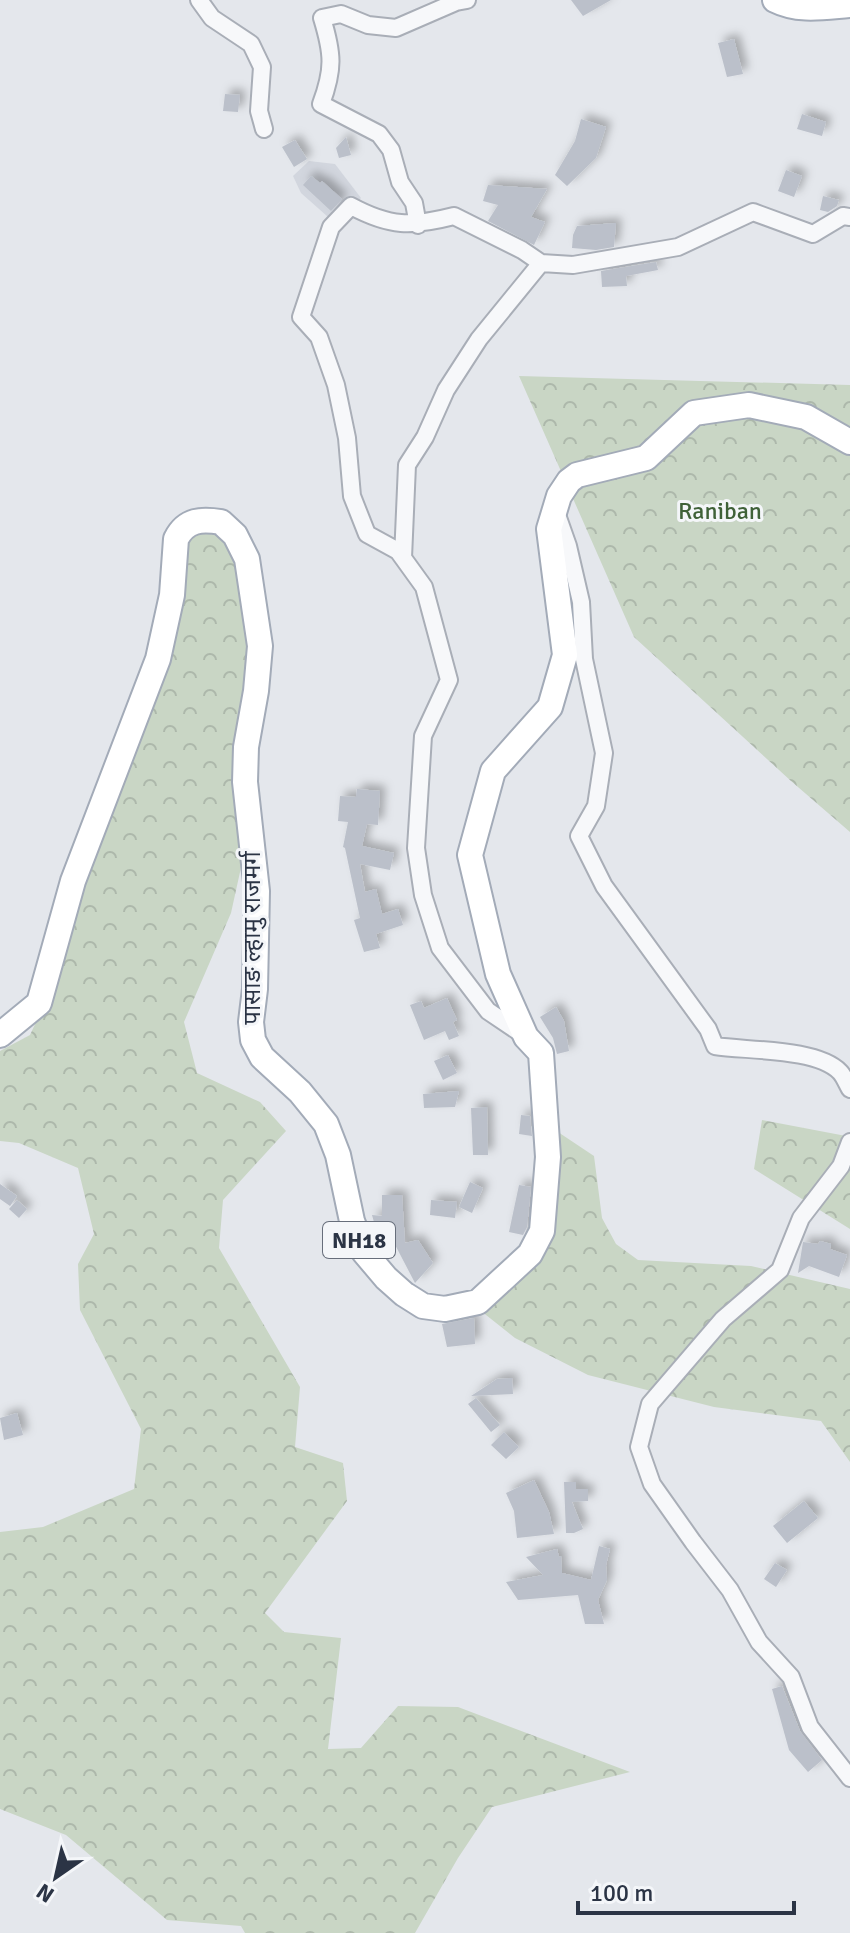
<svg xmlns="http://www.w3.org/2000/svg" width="850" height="1933" font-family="Signika,'Noto Sans Devanagari',sans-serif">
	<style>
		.built { fill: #d2d6de }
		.forest { fill: url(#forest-crowns) }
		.building { fill: #bbc0ca; filter: url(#shadow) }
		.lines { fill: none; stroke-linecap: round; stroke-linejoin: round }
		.street-casing { stroke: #a9aeb7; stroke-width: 20 }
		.primary-casing { stroke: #a3abb8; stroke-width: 28 }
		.street { stroke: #f7f8fa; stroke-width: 16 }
		.primary { stroke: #fff; stroke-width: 24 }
		.labels { text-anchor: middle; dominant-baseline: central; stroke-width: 6; stroke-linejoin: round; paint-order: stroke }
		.shield { fill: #f4f6f9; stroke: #676e7b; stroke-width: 2 }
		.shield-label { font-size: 22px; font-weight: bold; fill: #2b3445 }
		.park-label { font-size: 24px; fill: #3f6138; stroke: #f4f6f9 }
		.street-label { font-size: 24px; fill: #2b3445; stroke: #f4f6f9 }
	</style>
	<defs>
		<pattern id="forest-crowns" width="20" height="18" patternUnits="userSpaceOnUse" patternTransform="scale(2)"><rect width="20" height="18" fill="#c9d6c5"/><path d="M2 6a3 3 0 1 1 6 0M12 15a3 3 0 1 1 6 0" fill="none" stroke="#adb8ab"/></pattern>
		<filter id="shadow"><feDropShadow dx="5.5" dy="-5.5" stdDeviation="4" flood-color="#0004"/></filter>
	</defs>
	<rect width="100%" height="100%" fill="#e4e7ec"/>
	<path class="built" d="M309,161L335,164L361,198L336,224L301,193L293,176Z"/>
	<path class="forest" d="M519,376L850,385V832L791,781L634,637Z
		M211,529L227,542L237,564L252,649L242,863L231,913L184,1022L197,1073L260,1102L286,1131L223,1200L219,1248L300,1387L295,1447L343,1463L347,1501L265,1613L284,1632L341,1638L328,1749L361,1748L398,1706L458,1707L630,1772L492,1807L458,1858L415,1933H245L241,1926L167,1920L66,1835L0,1809V1532L43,1527L134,1489L141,1429L80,1310L78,1264L94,1234L78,1168L19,1143L0,1141V1051L30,1035L65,960L79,877L184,550L195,533Z
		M762,1120L846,1136L850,1133V1229L754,1169Z
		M555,1130L594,1156L602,1218L616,1244L638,1260L751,1266L850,1289V1462L821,1421L714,1407L588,1375L515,1338L481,1311L534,1262Z"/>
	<path class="building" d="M571,0H611L583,16Z
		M734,39L743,74L727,77L718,43Z
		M225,94L240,95L238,112L223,111Z
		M802,114L826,122L822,136L797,129Z
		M581,119L606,127L596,158L567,186L555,175L575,141Z
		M346,137L351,155L339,158L336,148Z
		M295,140L307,159L294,167L282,147Z
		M786,170L802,176L794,197L778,191Z
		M311,176L320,183L322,181L342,199L331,211L303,185Z
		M488,185L547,189L531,217L545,222L534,245L488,221L498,205L483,201Z
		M823,196L839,200L837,206L828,212L820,210Z
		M616,223L614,247L596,250L572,248L573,235L577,226Z
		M656,262L658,270L626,276L627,286L602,287L601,271Z
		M357,789L380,791L378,825L367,824L362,846L394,853L390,870L360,864L365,892L376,889L382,914L398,909L403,925L376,934L380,948L364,952L354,920L360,918L345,848L343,847L348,822L338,821L340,796L356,797Z
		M447,998L457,1020L453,1022L459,1036L449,1040L445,1031L424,1040L410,1005L421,1001L424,1008Z
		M556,1007L564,1021L569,1051L557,1054L553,1038L540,1017Z
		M448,1055L457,1073L443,1080L434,1061Z
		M459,1091L455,1107L424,1108L423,1094Z
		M487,1107L488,1155H473L471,1108Z
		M521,1115L530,1116L532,1136L519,1134Z
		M470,1182L483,1188L472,1213L459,1207Z
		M0,1184L17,1196L10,1206L0,1199Z
		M519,1185L531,1187L527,1227L523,1235L509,1232Z
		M382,1195H402L405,1243L418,1240L433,1263L415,1283L391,1237L379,1240L372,1215L382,1216Z
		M17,1200L27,1209L19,1218L9,1209Z
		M431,1200L457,1202L455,1218L430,1215Z
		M820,1241L831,1244L830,1249L847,1255L839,1277L809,1266L798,1273L803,1242L818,1244Z
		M474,1318L475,1344L447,1347L442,1324Z
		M512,1378L513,1394L471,1396L497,1379Z
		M476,1398L500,1425L491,1432L468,1404Z
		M17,1413L23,1435L4,1440L0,1418Z
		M504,1432L519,1447L506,1459L491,1445Z
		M534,1480L549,1512L554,1534L517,1538L514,1511L506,1493Z
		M564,1482H576V1489H588V1501L572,1502L583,1529L574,1533H566Z
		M804,1501L818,1518L787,1543L773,1526Z
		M599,1546L610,1549L606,1565L607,1580L598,1600L604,1624H585L578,1595L518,1600L506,1582L543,1575L526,1557L557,1549L559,1557L561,1556L562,1573L591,1580Z
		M775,1563L787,1570L776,1587L764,1579Z
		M782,1686L800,1731L822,1760L808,1772L789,1750L772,1689Z"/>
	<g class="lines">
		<defs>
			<path id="street" d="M199,0L212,18L251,44L262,67L259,111L264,129
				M418,225L414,203L400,182L391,150L379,134L321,104C334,69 333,54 322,18L341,14L368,25L396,28L456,2L467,0
				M541,263L573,265L678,247L753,212L813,234L843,216L850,217
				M556,512L568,546L581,602L584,659L604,753L596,806L579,836L604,886L708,1029L715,1046C747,1051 817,1048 840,1072C844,1076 847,1084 850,1089
				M403,558L407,465L425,437L446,390L479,339L541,263L522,250L454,216C411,227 390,227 351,206L331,227L301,317L319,337L336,385L347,438L352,496L367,534L398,551L424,587L449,680L423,736L416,848L423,895L440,948L488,1011L525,1036
				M850,1142L841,1166L801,1218L780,1270L723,1319L650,1404L639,1447L652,1484L693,1542L730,1590L759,1642L791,1677L810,1727L850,1778"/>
			<path id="primary" d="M775,0C799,12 824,7 850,5
				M0,1035L39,1003L73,881L158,659L172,595L176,539C186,519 202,519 221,522L235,535L247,559L260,646L256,691L246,747L245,782L257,891L255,989L251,1022L253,1040L262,1057L300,1092L326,1124L338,1155L352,1221L364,1252L386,1278L404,1294L423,1306L445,1309L478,1302L530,1254L542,1231L548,1157L541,1053L526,1037L498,974L470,855L493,771L550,707L565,655L549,529L559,496L569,481L577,475L646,458L694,413L749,405L806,417L850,442"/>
		</defs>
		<use href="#street" class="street-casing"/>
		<use href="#primary" class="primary-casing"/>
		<use href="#street" class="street"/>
		<use href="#primary" class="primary"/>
	</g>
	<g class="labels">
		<rect class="shield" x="323" y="1222" width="72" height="36" rx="6"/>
		<g class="shield-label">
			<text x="359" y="1240">NH18</text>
		</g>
		<g class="park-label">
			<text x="720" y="511">Raniban</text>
		</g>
		<g class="street-label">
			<text transform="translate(252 938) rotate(-90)">पासाङ ल्हामु राजमर्ग</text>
		</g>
	</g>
	<g transform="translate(56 1877) rotate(214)" stroke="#f4f6f9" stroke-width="6" paint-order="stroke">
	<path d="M0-6L14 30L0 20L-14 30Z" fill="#2b3445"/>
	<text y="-12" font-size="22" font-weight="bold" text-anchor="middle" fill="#2b3445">N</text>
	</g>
	<path d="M578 1901v12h216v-12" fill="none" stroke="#2b3445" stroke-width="4"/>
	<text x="590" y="1901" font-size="24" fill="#2b3445" stroke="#f4f6f9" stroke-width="6" paint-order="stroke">100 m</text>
</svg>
